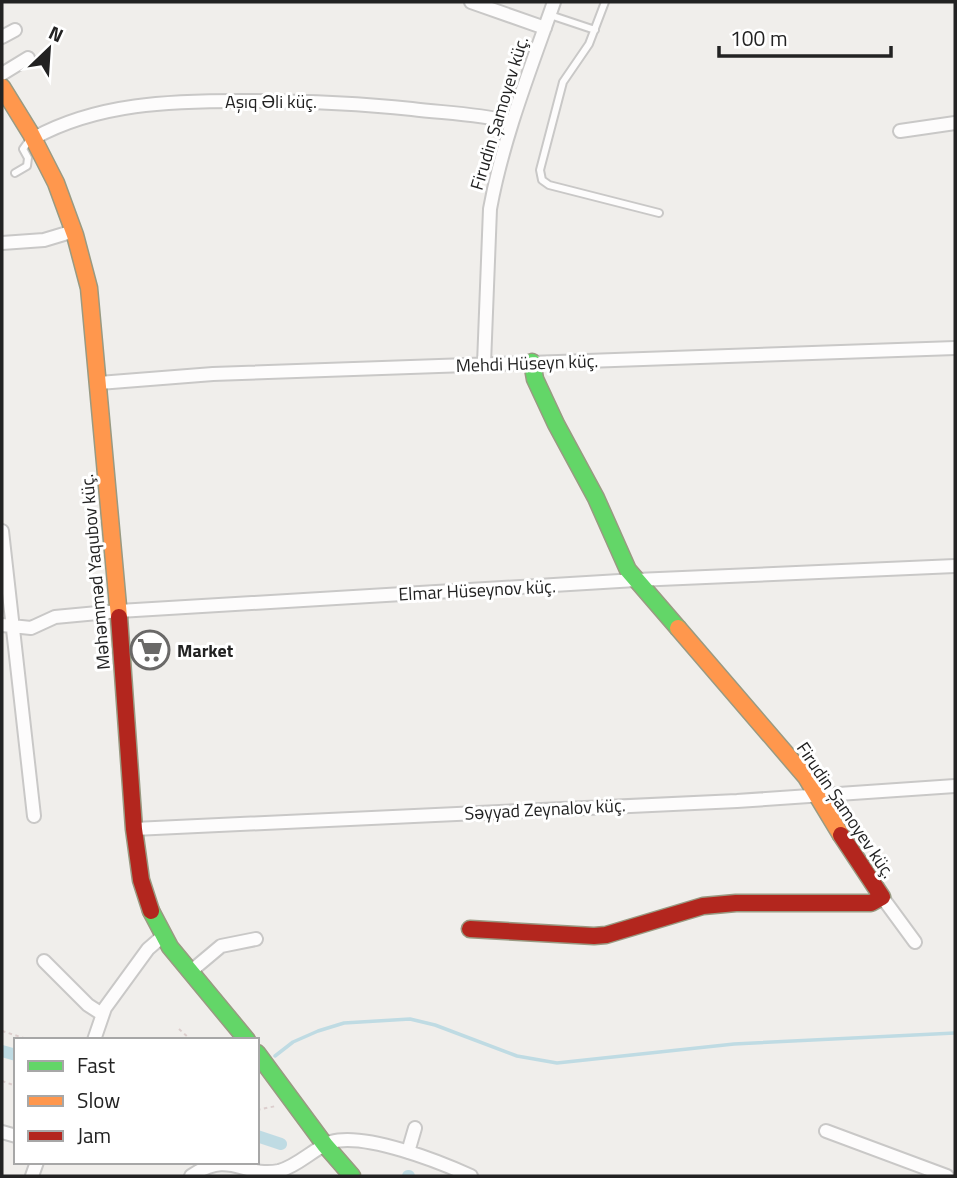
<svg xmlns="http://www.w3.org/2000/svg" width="957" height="1178" font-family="'Titillium Web',sans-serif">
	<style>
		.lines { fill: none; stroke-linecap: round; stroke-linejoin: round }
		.stream { stroke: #bfdbe3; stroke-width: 3.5 }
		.canal { stroke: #bfdbe3; stroke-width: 12 }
		.lane-casing { stroke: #c9c8c7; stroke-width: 10 }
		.street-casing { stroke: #c9c8c7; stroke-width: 16 }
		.fast-casing { stroke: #999a82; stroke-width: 19 }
		.slow-casing { stroke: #999a82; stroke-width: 19 }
		.jam-casing { stroke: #999a82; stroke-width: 19 }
		.path { stroke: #dccecd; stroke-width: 2; stroke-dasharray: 3.5 3.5; stroke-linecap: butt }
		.lane { stroke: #fdfcfc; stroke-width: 6 }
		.street { stroke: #fdfcfc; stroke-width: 12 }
		.fast { stroke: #63d668; stroke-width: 16 }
		.slow { stroke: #ff974d; stroke-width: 16 }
		.jam { stroke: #b3261e; stroke-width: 16 }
		.labels { text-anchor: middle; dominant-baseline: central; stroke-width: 6; stroke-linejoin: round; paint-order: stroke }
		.street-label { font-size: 18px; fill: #222; stroke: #fff }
		.poi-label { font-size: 18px; font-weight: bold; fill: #222; stroke: #fff; text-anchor: start }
	</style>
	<rect width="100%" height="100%" fill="#f0eeeb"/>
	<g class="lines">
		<path class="stream" d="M275,1056L293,1042L318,1031L344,1023L410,1019L435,1025L517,1056L557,1063L734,1044L955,1033"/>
		<path class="canal" d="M2,1051L16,1055
			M257,1136L281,1144
			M408,1176H409"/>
		<defs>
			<path id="lane" d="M605,2L589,44L563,82L540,170L542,180L549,185L659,213
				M550,15L595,30
				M15,173L27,166L28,158L23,149L28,142L32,139"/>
			<path id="street" d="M471,2L545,28
				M2,37L15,30
				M2,74L28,58
				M900,131L955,123
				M34,138C98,103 170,101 242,101C299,101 355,103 412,109C445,113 479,114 512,122
				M2,243L44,240L74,231
				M484,364L490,209C503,138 530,70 554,2
				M99,383L213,374L955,348
				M2,531L34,816
				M2,625L31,628L55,617L119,611L636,580L955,566
				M134,829L737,801L955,786
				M882,897L915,942
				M44,961L88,1005L102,1014
				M190,972L221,946L256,939
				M94,1040L105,1008L148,949L163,936
				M826,1131L947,1176
				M2,1132L16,1136
				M408,1152L415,1128
				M32,1176L37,1162
				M191,1176C231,1149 243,1178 279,1171C298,1166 313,1149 331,1142C365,1132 440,1162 471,1176"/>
			<path id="fast" d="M532,362L535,379L556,424L596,498L628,570L678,628
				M151,911L170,947L247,1040
				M257,1053L325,1145L352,1176"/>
			<path id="slow" d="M2,87L31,134L56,183L75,235L89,288L119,617
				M678,628L806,777L841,835"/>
			<path id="jam" d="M119,617L134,829L141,880L151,911
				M470,929L594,936L606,935L703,906L736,903H871L882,897L841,835"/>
		</defs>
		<use href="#lane" class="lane-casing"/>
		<use href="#street" class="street-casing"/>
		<use href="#fast" class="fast-casing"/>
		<use href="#slow" class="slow-casing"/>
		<use href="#jam" class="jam-casing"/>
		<path class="path" d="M179,1029L191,1040
			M2,1031L30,1040
			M2,1081L16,1086
			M257,1110L276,1106"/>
		<use href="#lane" class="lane"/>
		<use href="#street" class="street"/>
		<use href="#fast" class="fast"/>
		<use href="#slow" class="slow"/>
		<use href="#jam" class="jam"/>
	</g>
	<defs>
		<symbol id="supermarket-ring" viewBox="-11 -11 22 22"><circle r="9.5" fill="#fff" stroke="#6a6968" stroke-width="1.5"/><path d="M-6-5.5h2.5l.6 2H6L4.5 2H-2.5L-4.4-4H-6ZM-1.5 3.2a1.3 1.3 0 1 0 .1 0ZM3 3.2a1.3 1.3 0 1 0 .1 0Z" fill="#6a6968"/></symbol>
	</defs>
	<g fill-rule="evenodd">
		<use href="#supermarket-ring" x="128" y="628" width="44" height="44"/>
	</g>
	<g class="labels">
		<g class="street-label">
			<text x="271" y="101">Aşıq Əli küç.</text>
			<text transform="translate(499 113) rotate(-73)">Firudin Şamoyev küç.</text>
			<text transform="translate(527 363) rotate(-2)">Mehdi Hüseyn küç.</text>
			<text transform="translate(95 572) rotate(-95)">Məhəmməd Yaqubov küç.</text>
			<text transform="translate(477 590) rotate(-3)">Elmar Hüseynov küç.</text>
			<text transform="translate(545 809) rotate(-3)">Səyyad Zeynalov küç.</text>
			<text transform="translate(846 810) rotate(56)">Firudin Şamoyev küç.</text>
		</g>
		<g class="poi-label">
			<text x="177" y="650">Market</text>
		</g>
	</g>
	<rect width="957" height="1178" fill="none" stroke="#222222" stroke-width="7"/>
	<rect x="14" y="1038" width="245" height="126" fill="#ffffff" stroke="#a7a7a7" stroke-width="2"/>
	<rect x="28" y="1061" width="35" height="10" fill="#63d668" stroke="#a7a7a7" stroke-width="2"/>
	<text x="77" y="1073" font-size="21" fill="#222222">Fast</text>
	<rect x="28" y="1096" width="35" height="10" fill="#ff974d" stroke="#a7a7a7" stroke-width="2"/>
	<text x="77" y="1108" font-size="21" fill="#222222">Slow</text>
	<rect x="28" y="1131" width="35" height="10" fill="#b3261e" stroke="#a7a7a7" stroke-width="2"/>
	<text x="77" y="1143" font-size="21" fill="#222222">Jam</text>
	<g transform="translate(49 49) rotate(25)" stroke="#ffffff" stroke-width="5" paint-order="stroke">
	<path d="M0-5L12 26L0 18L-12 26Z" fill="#222222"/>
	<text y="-10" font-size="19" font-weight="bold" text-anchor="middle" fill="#222222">N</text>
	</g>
	<path d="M719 46v10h172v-10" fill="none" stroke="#222222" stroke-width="3.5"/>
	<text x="730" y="46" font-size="21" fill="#222222" stroke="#ffffff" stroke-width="5" paint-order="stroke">100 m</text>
</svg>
